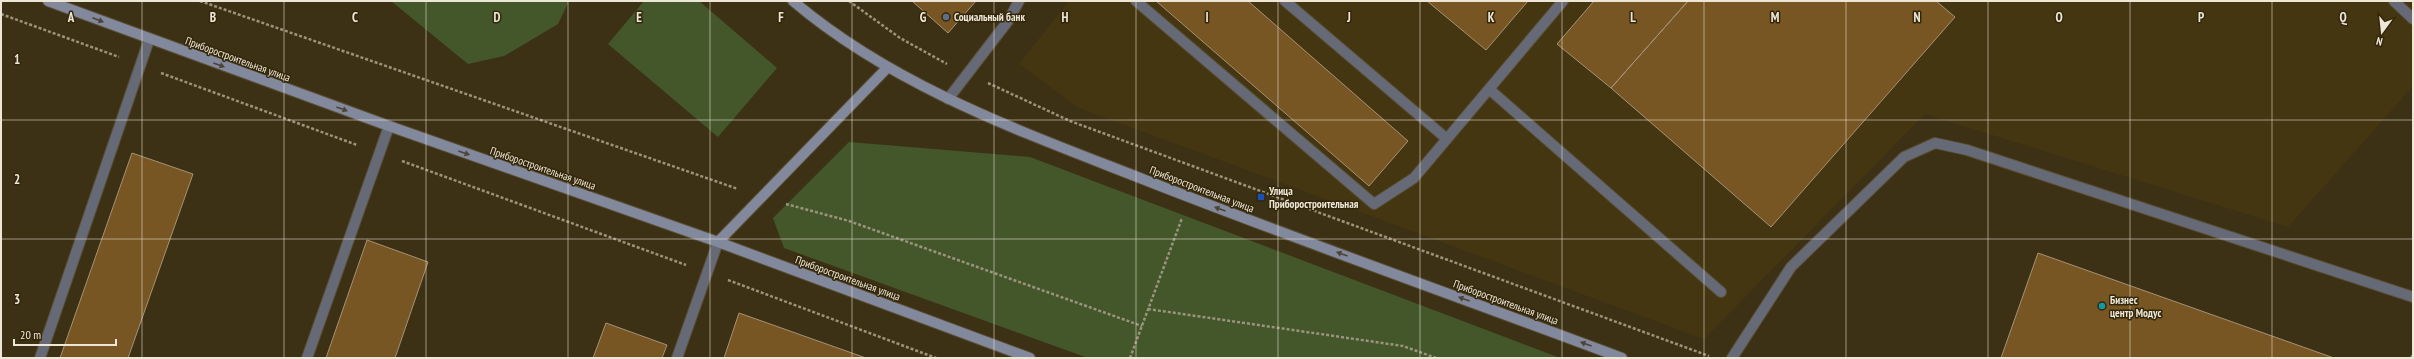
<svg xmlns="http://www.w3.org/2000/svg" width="2414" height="359" font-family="'PT Sans Narrow',sans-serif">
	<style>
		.built { fill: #453612 }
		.green { fill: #43572b }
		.building { fill: #775623; stroke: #a69276 }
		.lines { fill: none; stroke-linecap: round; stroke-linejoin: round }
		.service-casing { stroke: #594e34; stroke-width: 12 }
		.secondary-casing { stroke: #594e34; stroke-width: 12 }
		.path { stroke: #9c937d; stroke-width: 2.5; stroke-dasharray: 3 2; stroke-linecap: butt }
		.service { stroke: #666a77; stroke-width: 10 }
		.secondary { stroke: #83899d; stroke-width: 10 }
		.oneway { fill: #4b4437 }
		.grid { fill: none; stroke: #eee7d7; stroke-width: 1; stroke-opacity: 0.55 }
		.service-dot { fill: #5c6f8a; stroke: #33270b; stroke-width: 1.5 }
		.transit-dot { fill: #1a4fb4; stroke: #33270b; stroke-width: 1.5 }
		.culture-dot { fill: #0f9aa8; stroke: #33270b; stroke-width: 1.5 }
		.labels { text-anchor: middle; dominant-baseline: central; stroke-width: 3; stroke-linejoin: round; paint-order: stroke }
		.poi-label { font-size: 11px; font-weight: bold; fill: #eee7d7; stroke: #33270b; text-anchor: start }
		.street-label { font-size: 11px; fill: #eee7d7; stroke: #33270b }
		.grid-label { font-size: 13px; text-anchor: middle; font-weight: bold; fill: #eee7d7; stroke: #33270b; stroke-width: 3; stroke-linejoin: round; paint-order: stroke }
	</style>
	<rect width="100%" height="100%" fill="#3d3115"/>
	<path class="built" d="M1069,1H2413V86L2288,227L1925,114L1704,339L1079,108L1019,64Z"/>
	<path class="green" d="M391,1H569L558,24L504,56L468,64Z
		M644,1H699L777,68L718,137L608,44Z
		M849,142L1030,157L1560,358H1088L784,248L773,218Z"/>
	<path class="building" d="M912,1H976L948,33Z
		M1156,1H1248L1408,141L1369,186Z
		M1427,1H1528L1486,50Z
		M1594,1H1688L1611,88L1557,44Z
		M1688,1H1936L1955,17L1771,227L1611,88Z
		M132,153L193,174L128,358H60Z
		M367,240L428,262L395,358H326Z
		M2038,253L2334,358H2001Z
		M739,313L866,358H724Z
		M606,323L667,345L662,358H593Z"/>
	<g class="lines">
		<defs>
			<path id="service" d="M1136,1L1374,204L1414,178L1563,1
				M1285,1L1447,139
				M2394,1L2413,19
				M1489,89L1721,292
				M948,99L1008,21L1019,1
				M40,358L149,40
				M307,358L389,126
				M677,358L718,242
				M1732,358L1791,267L1904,157L1935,143L1967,150L2413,297"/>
			<path id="secondary" d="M48,1L389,126L718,242L1030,358
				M793,1C893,86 1020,131 1140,178C1300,241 1462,298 1622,358
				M718,242L888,67"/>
		</defs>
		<use href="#service" class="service-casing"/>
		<use href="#secondary" class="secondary-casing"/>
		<path class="path" d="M200,1L738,189
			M849,1L900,38L947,64
			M1,14L119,57
			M161,73L357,145
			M988,83L1070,121L1709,356
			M402,161L686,265
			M786,204L849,221L1142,326
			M728,280L936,358
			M1148,309L1403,346L1436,358
			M1130,358L1182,218
			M2411,358L2413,355"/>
		<use href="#service" class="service"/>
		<use href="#secondary" class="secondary"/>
	</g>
	<defs><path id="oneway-solid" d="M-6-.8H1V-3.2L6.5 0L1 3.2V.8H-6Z"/></defs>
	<g class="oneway">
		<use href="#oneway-solid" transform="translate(98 20) rotate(21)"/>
		<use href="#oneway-solid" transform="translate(219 65) rotate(20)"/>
		<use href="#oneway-solid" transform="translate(342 109) rotate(20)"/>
		<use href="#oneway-solid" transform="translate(464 153) rotate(19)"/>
		<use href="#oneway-solid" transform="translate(1220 209) rotate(-160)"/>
		<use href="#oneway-solid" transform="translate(1342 254) rotate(-160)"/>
		<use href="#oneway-solid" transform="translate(1464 299) rotate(-160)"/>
		<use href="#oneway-solid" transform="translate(1586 344) rotate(-160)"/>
	</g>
	<path class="grid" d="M142,1V358M284,1V358M426,1V358M568,1V358M710,1V358M852,1V358M994,1V358M1136,1V358M1278,1V358M1420,1V358M1562,1V358M1704,1V358M1846,1V358M1988,1V358M2130,1V358M2272,1V358M1,120H2413M1,239H2413"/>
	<circle class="service-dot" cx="946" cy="17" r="4"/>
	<rect class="transit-dot" x="1257" y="193" width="8" height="8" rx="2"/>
	<circle class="culture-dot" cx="2102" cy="306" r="4"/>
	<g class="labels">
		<g class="poi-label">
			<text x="954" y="17">Социальный банк</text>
			<text x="1269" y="191">Улица<tspan x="1269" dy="13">Приборостроительная</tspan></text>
			<text x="2110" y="300">Бизнес<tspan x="2110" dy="13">центр Модус</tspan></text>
		</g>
		<g class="street-label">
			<text transform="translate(238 59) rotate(20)">Приборостроительная улица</text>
			<text transform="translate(543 168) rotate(19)">Приборостроительная улица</text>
			<text transform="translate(1202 189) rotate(21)">Приборостроительная улица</text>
			<text transform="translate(848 278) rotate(20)">Приборостроительная улица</text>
			<text transform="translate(1506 302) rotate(20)">Приборостроительная улица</text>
		</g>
	</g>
	<g class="grid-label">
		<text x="71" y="22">A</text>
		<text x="213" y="22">B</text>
		<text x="355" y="22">C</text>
		<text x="497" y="22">D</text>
		<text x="639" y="22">E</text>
		<text x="781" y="22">F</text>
		<text x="923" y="22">G</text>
		<text x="1065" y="22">H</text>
		<text x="1207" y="22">I</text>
		<text x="1349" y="22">J</text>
		<text x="1491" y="22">K</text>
		<text x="1633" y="22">L</text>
		<text x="1775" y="22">M</text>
		<text x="1917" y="22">N</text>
		<text x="2059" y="22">O</text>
		<text x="2201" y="22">P</text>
		<text x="2343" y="22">Q</text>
		<text x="17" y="64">1</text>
		<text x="17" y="184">2</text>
		<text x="17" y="304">3</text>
	</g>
	<rect width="2414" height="359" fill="none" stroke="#eee7d7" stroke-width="4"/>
	<g transform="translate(2382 32) rotate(195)" stroke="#33270b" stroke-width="3" paint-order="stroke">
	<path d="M0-3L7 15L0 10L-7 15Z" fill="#eee7d7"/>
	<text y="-6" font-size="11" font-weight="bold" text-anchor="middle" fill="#eee7d7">N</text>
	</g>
	<path d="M14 339v6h102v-6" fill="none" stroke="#eee7d7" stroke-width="2"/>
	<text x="20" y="339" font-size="12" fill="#eee7d7" stroke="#33270b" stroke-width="3" paint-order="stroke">20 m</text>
</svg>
